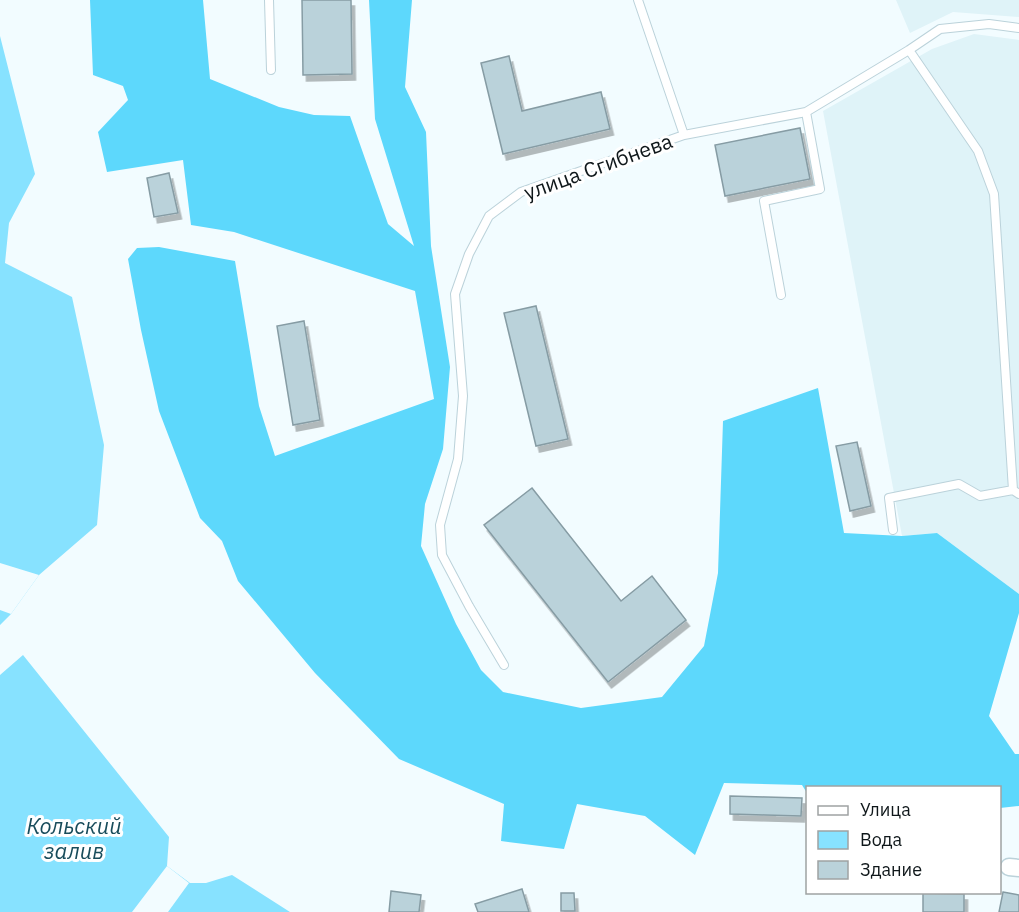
<svg xmlns="http://www.w3.org/2000/svg" width="1019" height="912" font-family="'IBM Plex Sans',sans-serif">
	<style>
		.built { fill: #dff3f8 }
		.forest { fill: #5dd8fc }
		.water { fill: #87e2ff }
		.pier { fill: #f2fcff }
		.building { fill: #bad2da; stroke: #869ca4; stroke-width: 1.5; filter: url(#shadow) }
		.lines { fill: none; stroke-linecap: round; stroke-linejoin: round }
		.service-casing { stroke: #bbd2da; stroke-width: 10 }
		.minor-casing { stroke: #bbd2da; stroke-width: 19 }
		.service { stroke: #fff; stroke-width: 8 }
		.minor { stroke: #fff; stroke-width: 16 }
		.labels { text-anchor: middle; dominant-baseline: central; stroke-width: 6; stroke-linejoin: round; paint-order: stroke }
		.street-label { font-size: 21px; fill: #0f171a; stroke: #fff }
		.water-label { font-size: 22px; font-style: italic; fill: #184c5b; stroke: #fff }
	</style>
	<defs>
		<filter id="shadow"><feDropShadow dx="3.5" dy="6" stdDeviation="0" flood-color="#0004"/></filter>
	</defs>
	<rect width="100%" height="100%" fill="#f2fcff"/>
	<path class="built" d="M896,0H1019V17L953,12L910,33Z
		M974,34L1019,40V594L937,533L902,536L823,111L932,49Z"/>
	<path class="forest" d="M90,0H203L210,79L279,107L314,115L350,116L388,224L414,246L375,119L369,0H412L405,87L426,132L431,246L450,367L443,449L425,504L421,546L456,624L481,670L503,692L581,708L662,697L704,646L718,573L723,421L818,388L844,533L902,536L937,533L1019,594V613L989,716L1015,754H1019V806L1000,808V788H808L807,793L802,785L724,783L695,855L645,816L577,804L564,849L501,841L504,804L399,759L315,673L238,581L222,541L200,518L159,411L141,330L128,259L137,248L159,247L235,261L259,406L275,456L434,399L415,291L234,232L191,225L183,160L107,172L98,132L128,100L123,86L93,75Z"/>
	<path class="water" d="M0,36L35,174L9,223L5,263L72,297L104,445L97,525L39,575L11,614L0,625Z
		M23,655L169,837L167,866L190,883H206L232,875L290,912H0V675Z"/>
	<path class="pier" d="M0,563L39,575L11,614L0,610Z
		M167,866L189,883L168,912H132Z"/>
	<path class="building" d="M302,0H351L352,74L303,75Z
		M509,56L522,111L601,92L610,129L503,154L481,63Z
		M800,128L810,179L725,196L715,145Z
		M169,173L178,213L154,217L147,178Z
		M536,306L568,439L536,446L504,313Z
		M304,321L320,420L293,425L277,326Z
		M857,442L871,506L850,511L836,446Z
		M532,488L621,601L652,576L686,620L608,682L484,525Z
		M730,796L802,798L801,816L730,814Z
		M522,889L529,912H478L475,904Z
		M391,891L421,895L419,912H389Z
		M1003,892L1019,895V912H999Z
		M561,893H574L575,911H561Z
		M923,893L964,894V912H923Z"/>
	<g class="lines">
		<defs>
			<path id="service" d="M269,0L271,70
				M638,0L684,135
				M909,50L978,151L994,194L1013,490L1019,494
				M781,295L764,201L820,189L806,112
				M893,530L889,498L959,484L980,496L1013,490
				M504,665L469,606L442,555L440,525L458,459L463,396L455,294L469,254L489,216L521,192L684,135L806,112L909,50L940,29L989,24L1019,28"/>
			<path id="minor" d="M1009,867L1019,868"/>
		</defs>
		<use href="#service" class="service-casing"/>
		<use href="#minor" class="minor-casing"/>
		<use href="#service" class="service"/>
		<use href="#minor" class="minor"/>
	</g>
	<g class="labels">
		<g class="street-label">
			<text transform="translate(598 166) rotate(-20)">улица Сгибнева</text>
		</g>
		<g class="water-label">
			<text x="74" y="825">Кольский<tspan x="74" dy="25">залив</tspan></text>
		</g>
	</g>
	<rect x="806" y="786" width="195" height="108" fill="#ffffff" stroke="#9fa2a3" stroke-width="1.5"/>
	<rect x="818" y="806" width="30" height="9" fill="#ffffff" stroke="#9fa2a3" stroke-width="1.5"/>
	<text x="860" y="816" font-size="18" fill="#0f171a">Улица</text>
	<rect x="818" y="831" width="30" height="18" fill="#87e2ff" stroke="#9fa2a3" stroke-width="1.5"/>
	<text x="860" y="846" font-size="18" fill="#0f171a">Вода</text>
	<rect x="818" y="861" width="30" height="18" fill="#bad2da" stroke="#9fa2a3" stroke-width="1.5"/>
	<text x="860" y="876" font-size="18" fill="#0f171a">Здание</text>
</svg>
